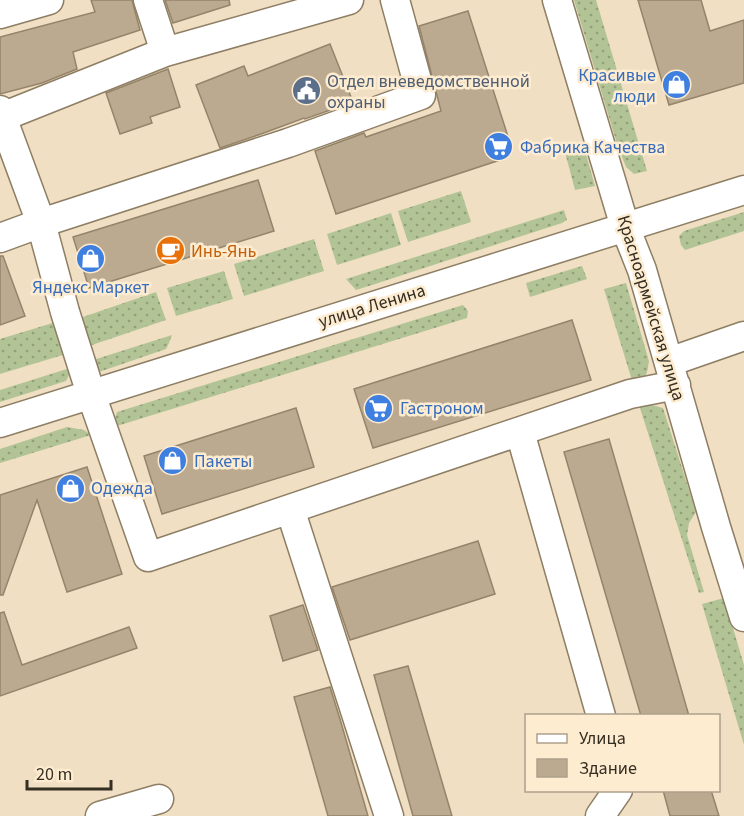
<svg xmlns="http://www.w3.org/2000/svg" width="744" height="816" font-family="'Source Sans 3',sans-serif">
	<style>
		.grass { fill: url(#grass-dots) }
		.building { fill: #bbaa90; stroke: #94846a; stroke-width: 1.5 }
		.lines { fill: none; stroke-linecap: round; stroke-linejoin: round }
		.minor-casing { stroke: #8d7e64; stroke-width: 31 }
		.minor { stroke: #fff; stroke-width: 28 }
		.labels { text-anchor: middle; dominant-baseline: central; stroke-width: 5; stroke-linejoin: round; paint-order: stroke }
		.shop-label { font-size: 18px; fill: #366cbe; stroke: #feecd0; text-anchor: start }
		.service-label { font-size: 18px; fill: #4e5e75; stroke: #feecd0; text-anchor: start }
		.food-label { font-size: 18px; fill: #c56008; stroke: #feecd0; text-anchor: start }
		.street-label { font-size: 18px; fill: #342e23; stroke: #feecd0 }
	</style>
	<defs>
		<pattern id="grass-dots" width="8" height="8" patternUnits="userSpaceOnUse" patternTransform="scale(1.5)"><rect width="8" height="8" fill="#b2c495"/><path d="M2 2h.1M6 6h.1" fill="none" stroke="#92a079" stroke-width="1.8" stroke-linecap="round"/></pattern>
	</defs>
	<rect width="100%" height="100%" fill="#f0dfc3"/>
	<path class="grass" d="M574,0H596L647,171L634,174L626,167L617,144Z
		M584,147L595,186L575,190L565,152Z
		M461,191L471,222L408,242L398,211Z
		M564,210L567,220L562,223L372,285L356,290L346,279Z
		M744,212V231L685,250L681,245L679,236L684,231Z
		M391,213L401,245L337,265L327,234Z
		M314,239L324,271L244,296L234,264Z
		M582,266L587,279L530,297L526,283Z
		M224,271L233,299L176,316L167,288Z
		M626,283L649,361C647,375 646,379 634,387L604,289Z
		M156,292L166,320L86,347L77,319Z
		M463,305L468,311L467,318L117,426L114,422L117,412Z
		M56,322L66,354L0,374V339Z
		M172,335L169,343L166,349L99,372L94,368L90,361Z
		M70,368L69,375L66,381L0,402V390Z
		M648,404L663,408L696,512L689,523L687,535L704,592L699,593L639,405Z
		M67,427L84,430L91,435L0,463V449Z
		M724,598L744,665V745L702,604Z"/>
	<path class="building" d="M91,0H132L140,30L73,52L77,69L42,83L0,94V37L95,12Z
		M165,0H229L230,5L173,23Z
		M638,0H701L710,31L744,20V83L669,105Z
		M468,11L510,143V150L503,159L336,214L315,151L364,133L366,137L441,111L419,26Z
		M330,44L353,102L305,119L304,118L261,134L220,148L196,85L244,66L248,76Z
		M168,69L180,107L150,117L152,123L120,134L106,93Z
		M258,180L274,231L89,288L73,237Z
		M0,256H3L25,316L0,325Z
		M572,320L591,380L373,448L354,389Z
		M296,408L314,467L162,514L144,456Z
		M609,439L664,629L689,716H641L581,510L564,452Z
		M87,467L122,574L67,592L37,500L3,595H0V495Z
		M478,541L495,594L350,640L332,587Z
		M303,605L318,650L283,661L270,616Z
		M4,612L22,665L129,627L137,648L0,696V613Z
		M408,666L452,816H413L374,675Z
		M330,687L340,719L368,816H328L294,697Z
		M663,790H711L719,816H670Z"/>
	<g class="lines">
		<defs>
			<path id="minor" d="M557,0L625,227L642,270L716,527L744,617
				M0,14L49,0
				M165,52L349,0
				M0,110L2,117L165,52L148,0
				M2,117L41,223L65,312L91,394L148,557L630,394L676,385
				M0,238L41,223L288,143L421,95L395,0
				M669,362L744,336
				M0,423L744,190
				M520,432L601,716
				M290,509L389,816
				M100,816L159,799
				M600,816L618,790"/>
		</defs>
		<use href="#minor" class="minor-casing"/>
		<use href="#minor" class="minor"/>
	</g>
	<defs>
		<symbol id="shop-disc" viewBox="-11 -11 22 22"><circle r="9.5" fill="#3f7fe0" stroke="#feecd0"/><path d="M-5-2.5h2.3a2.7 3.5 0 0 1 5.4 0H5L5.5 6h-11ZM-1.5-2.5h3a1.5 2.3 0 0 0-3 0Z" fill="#fff"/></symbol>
		<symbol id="civic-disc" viewBox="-11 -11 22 22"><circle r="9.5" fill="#5c6f8a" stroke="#feecd0"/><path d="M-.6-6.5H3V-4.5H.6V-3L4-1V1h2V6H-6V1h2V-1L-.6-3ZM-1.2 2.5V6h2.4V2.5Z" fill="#fff"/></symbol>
		<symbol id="supermarket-disc" viewBox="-11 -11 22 22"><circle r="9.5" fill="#3f7fe0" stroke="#feecd0"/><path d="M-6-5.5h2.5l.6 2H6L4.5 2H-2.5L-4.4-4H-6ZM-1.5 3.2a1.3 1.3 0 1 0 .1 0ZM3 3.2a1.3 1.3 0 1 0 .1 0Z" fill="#fff"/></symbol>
		<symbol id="cafe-disc" viewBox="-11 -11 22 22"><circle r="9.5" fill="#e8710a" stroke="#feecd0"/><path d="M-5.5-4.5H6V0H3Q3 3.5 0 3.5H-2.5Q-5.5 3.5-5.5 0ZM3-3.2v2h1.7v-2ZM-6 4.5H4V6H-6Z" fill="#fff"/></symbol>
	</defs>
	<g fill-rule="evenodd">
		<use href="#shop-disc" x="660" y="68" width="33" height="33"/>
		<use href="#civic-disc" x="290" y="74" width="33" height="33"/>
		<use href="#supermarket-disc" x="482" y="130" width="33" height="33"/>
		<use href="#cafe-disc" x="154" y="234" width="33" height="33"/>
		<use href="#shop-disc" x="74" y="242" width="33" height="33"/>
		<use href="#supermarket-disc" x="362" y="392" width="33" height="33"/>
		<use href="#shop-disc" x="156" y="444" width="33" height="33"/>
		<use href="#shop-disc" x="54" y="472" width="33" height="33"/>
	</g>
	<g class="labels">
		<g class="shop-label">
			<text x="656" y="75" text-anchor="end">Красивые<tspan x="656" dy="21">люди</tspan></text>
			<text x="520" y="147">Фабрика Качества</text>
			<text x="91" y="287" text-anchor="middle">Яндекс Маркет</text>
			<text x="400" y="408">Гастроном</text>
			<text x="194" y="461">Пакеты</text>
			<text x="91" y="488">Одежда</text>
		</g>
		<g class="service-label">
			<text x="327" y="81">Отдел вневедомственной<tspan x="327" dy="21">охраны</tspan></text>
		</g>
		<g class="food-label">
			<text x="191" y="251">Инь-Янь</text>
		</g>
		<g class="street-label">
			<text transform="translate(372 306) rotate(-17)">улица Ленина</text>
			<text transform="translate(651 308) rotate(73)">Красноармейская улица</text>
		</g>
	</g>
	<rect x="525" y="714" width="195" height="78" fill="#feecd0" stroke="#ada08b" stroke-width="1.5"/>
	<rect x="537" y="734" width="30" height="9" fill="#ffffff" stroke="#ada08b" stroke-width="1.5"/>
	<text x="579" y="744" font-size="18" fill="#342e23">Улица</text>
	<rect x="537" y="759" width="30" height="18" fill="#bbaa90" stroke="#ada08b" stroke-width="1.5"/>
	<text x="579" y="774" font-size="18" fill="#342e23">Здание</text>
	<path d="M27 780v9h84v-9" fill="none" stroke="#342e23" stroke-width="3"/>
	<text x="36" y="780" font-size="18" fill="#342e23" stroke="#feecd0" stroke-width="4.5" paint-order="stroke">20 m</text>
</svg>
